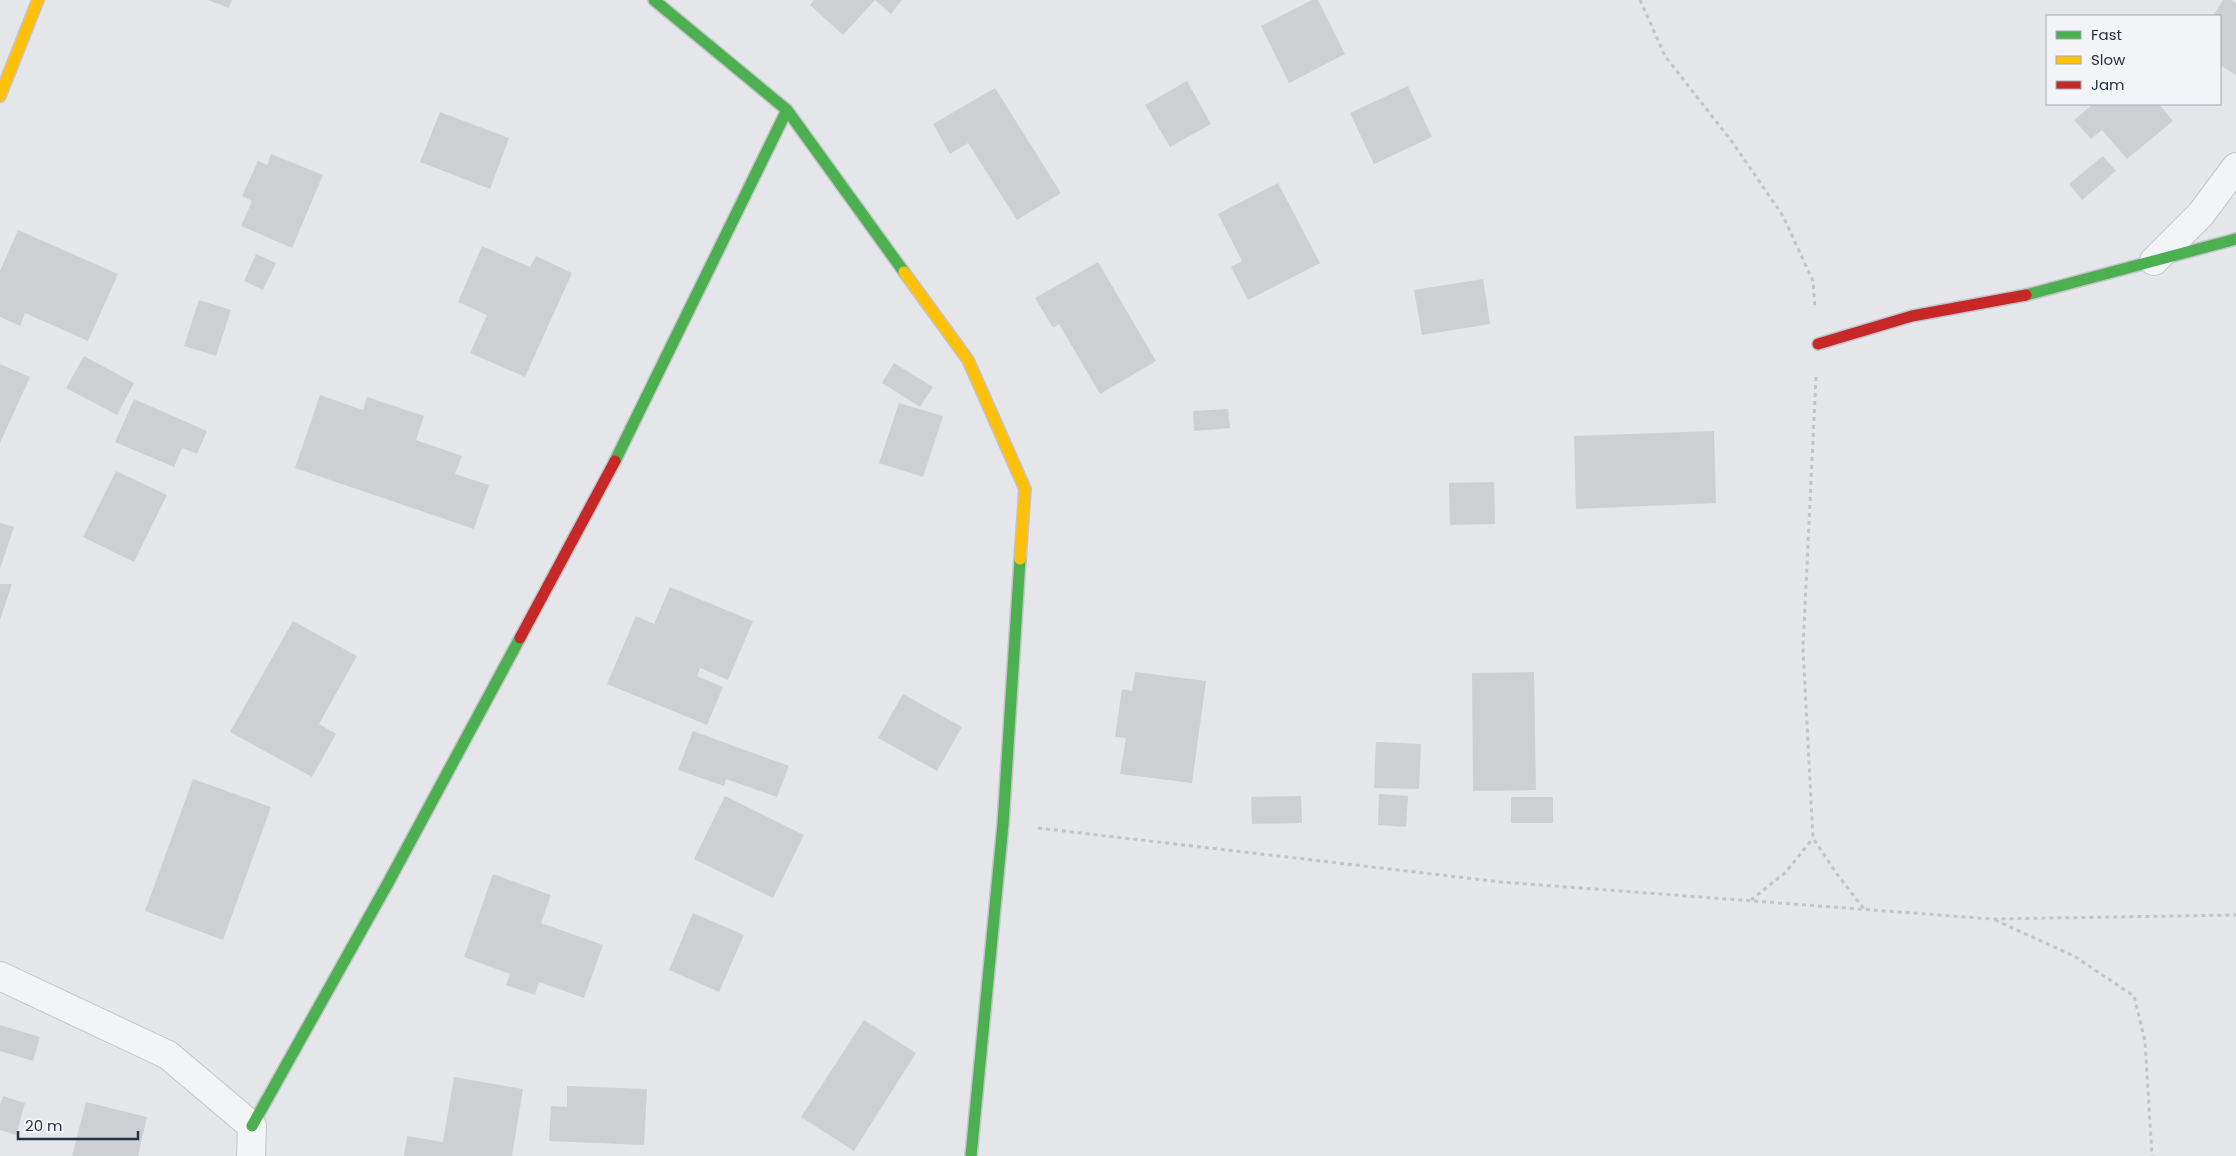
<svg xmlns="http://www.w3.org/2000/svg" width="2236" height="1156" font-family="Poppins,sans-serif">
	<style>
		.building { fill: #cecfd3 }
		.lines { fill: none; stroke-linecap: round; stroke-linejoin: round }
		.street-casing { stroke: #c2c4c7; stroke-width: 30 }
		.fast-casing { stroke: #c2c4c7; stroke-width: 14 }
		.slow-casing { stroke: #c2c4c7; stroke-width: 14 }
		.jam-casing { stroke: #c2c4c7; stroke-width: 14 }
		.path { stroke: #c3c4c9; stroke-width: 3; stroke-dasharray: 4 4; stroke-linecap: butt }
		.street { stroke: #f3f4f6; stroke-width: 28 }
		.fast { stroke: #4caf50; stroke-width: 11 }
		.slow { stroke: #ffc107; stroke-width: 11 }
		.jam { stroke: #c62828; stroke-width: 11 }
	</style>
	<rect width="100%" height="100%" fill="#e4e6e9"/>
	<path class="building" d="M208,0H232L229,8Z
		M814,0H902L891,14L875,0L843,35L810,5Z
		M1312,0H1318L1345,54L1289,83L1261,26Z
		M2223,0H2231L2236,3V75L2220,65V16H2213Z
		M1187,81L1211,124L1170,147L1145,105Z
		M1408,86L1432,137L1374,164L1350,113Z
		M995,88L1061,193L1017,220L968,143L950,154L933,124Z
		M2093,104H2159L2173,121L2127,159L2102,130L2091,139L2074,120Z
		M440,112L509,138L490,189L420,162Z
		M271,154L323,175L292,248L241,226L252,201L242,196L258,161L267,165Z
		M2103,156L2116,171L2082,200L2069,184Z
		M1278,183L1320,263L1248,300L1231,267L1242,261L1218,214Z
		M18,230L118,274L88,341L25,313L20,326L0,317V271Z
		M482,246L530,267L536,256L572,273L525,377L470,353L487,315L458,302Z
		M256,254L276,263L263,290L244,281Z
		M1098,262L1156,361L1100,394L1059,324L1053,328L1035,298Z
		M1483,279L1490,324L1422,335L1414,290Z
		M199,300L231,310L216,356L184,346Z
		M84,356L134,383L117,415L66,388Z
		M894,363L933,387L920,407L882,383Z
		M0,364L30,377L0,443Z
		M320,395L363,410L367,397L424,416L416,440L462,456L455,474L489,485L474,529L295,468Z
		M134,399L207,431L197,454L182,448L174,467L115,442Z
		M899,403L943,416L923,477L879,463Z
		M1228,409L1230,428L1194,431L1193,411Z
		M1714,431L1716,503L1576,509L1574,436Z
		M116,471L167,495L134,562L83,537Z
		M1494,482L1495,524L1450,525L1449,483Z
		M0,523L14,527L0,569Z
		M0,584H12L0,620Z
		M670,587L753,621L728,680L700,668L697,676L723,687L707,725L607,684L636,616L654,624Z
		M293,621L357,656L319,724L336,734L312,777L230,732Z
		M1135,672L1206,681L1192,783L1120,774L1126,738L1115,737L1122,689L1132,691Z
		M1534,672L1536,790L1473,791L1472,673Z
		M903,694L962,727L937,771L878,738Z
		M693,731L789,766L777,797L726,779L724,786L678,770Z
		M1376,742L1421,744L1419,789L1374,788Z
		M193,779L271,807L223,940L145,911Z
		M1379,794L1408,796L1406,827L1378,825Z
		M725,796L804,835L773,898L694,859Z
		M1301,796L1302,823L1252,824L1251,797Z
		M1511,797H1553V823H1511Z
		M493,874L551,895L541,923L603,945L584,998L539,982L535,995L506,985L510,974L464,957Z
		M693,913L744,935L719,992L669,970Z
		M864,1020L916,1053L854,1151L801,1117Z
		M0,1025L40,1037L33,1061L0,1051Z
		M454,1077L523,1089L512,1156H404L407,1136L443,1142Z
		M567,1086L647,1089L644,1145L549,1141L551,1106L567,1107Z
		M3,1096L25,1103L16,1135L0,1130V1105Z
		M86,1102L147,1117L138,1156H72Z"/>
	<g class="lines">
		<defs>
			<path id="street" d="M2154,261L2201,214L2236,167
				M0,976L168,1055L252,1126L251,1156"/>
			<path id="fast" d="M654,0L787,110L904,272
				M2026,295L2236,239
				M615,461L787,110
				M252,1126L388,883L520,638
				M971,1156L1003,824L1020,559"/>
			<path id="slow" d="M0,96L38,0
				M904,272L968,360L1025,489L1020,559"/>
			<path id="jam" d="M1818,344L1912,316L2026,295
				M520,638L615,461"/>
		</defs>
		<use href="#street" class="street-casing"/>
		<use href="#fast" class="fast-casing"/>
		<use href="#slow" class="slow-casing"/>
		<use href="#jam" class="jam-casing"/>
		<path class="path" d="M1640,0L1665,56L1733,143L1783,216L1813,281L1815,308
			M1816,377L1803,648L1813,838L1837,874L1864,909
			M1038,828L1501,882L1992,919L2236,915
			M1751,900L1786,872L1813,838
			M1995,920L2074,956L2134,996L2145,1041L2152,1156"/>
		<use href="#street" class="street"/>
		<use href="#fast" class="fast"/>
		<use href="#slow" class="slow"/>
		<use href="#jam" class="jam"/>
	</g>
	<rect x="2046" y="15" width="175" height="90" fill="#f2f4f8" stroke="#a2a6b0"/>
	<rect x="2056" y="31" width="25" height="8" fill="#4caf50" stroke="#a2a6b0"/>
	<text x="2091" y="40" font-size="15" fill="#293144">Fast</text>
	<rect x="2056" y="56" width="25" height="8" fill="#ffc107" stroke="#a2a6b0"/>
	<text x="2091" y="65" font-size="15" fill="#293144">Slow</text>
	<rect x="2056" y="81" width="25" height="8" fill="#c62828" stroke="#a2a6b0"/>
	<text x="2091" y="90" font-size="15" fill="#293144">Jam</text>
	<path d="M18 1131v8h120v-8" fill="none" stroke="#293144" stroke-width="2.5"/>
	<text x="25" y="1131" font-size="15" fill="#293144" stroke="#f2f4f8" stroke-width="4" paint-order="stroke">20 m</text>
</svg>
